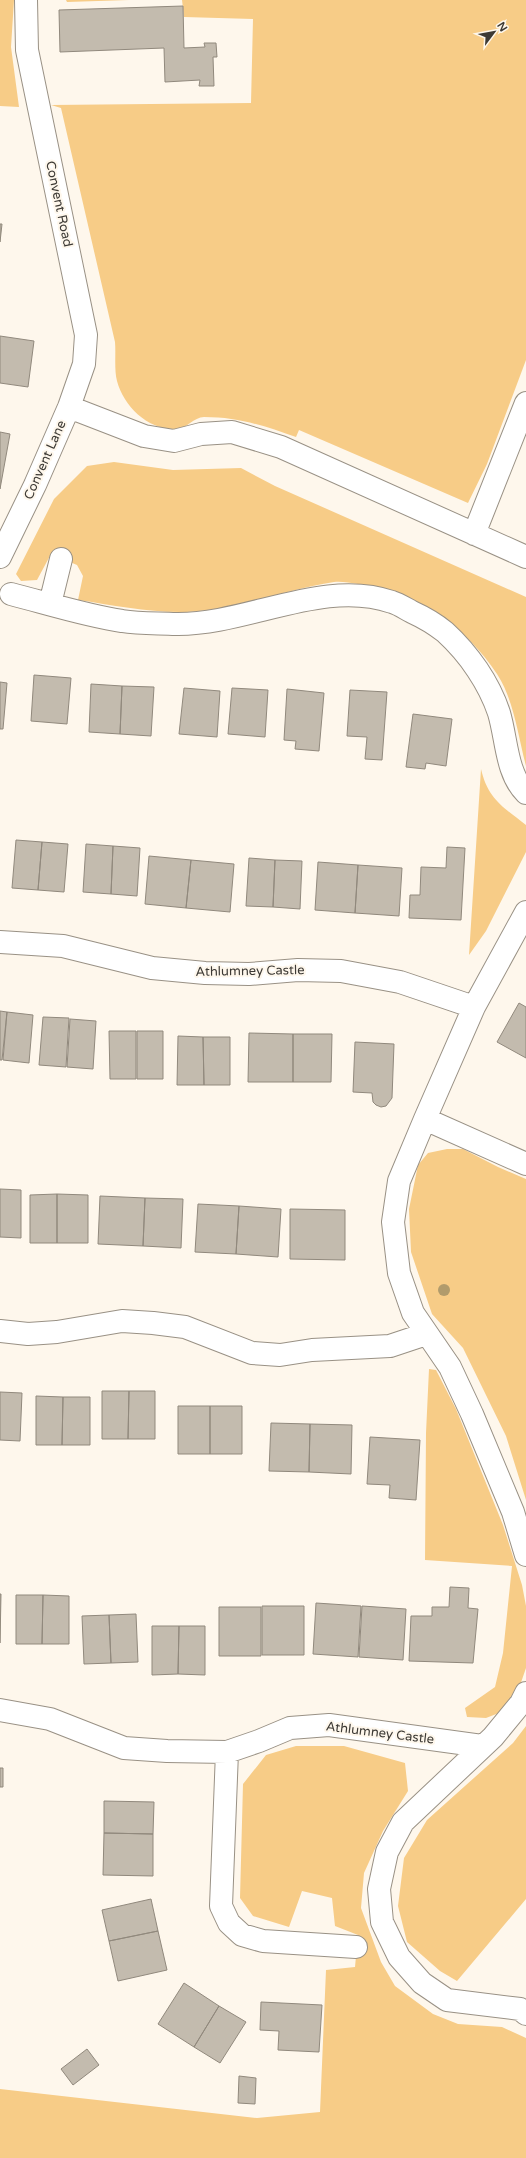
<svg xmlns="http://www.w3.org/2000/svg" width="526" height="2158" font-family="'Varela Round',sans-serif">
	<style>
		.green { fill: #f7cc87 }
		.building { fill: #c3bbae; stroke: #91897d }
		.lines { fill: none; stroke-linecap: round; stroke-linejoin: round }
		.minor-casing { stroke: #999185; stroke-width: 24 }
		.minor { stroke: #fff; stroke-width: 22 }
		.tree { fill: #b19b6c }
		.labels { text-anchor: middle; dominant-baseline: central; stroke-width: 4; stroke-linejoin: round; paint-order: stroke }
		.street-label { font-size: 13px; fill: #3d3a35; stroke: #fef7ec }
	</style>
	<rect width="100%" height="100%" fill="#fef7ec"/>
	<path class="green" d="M0,0H14L11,47L19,107L0,106Z
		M66,0H129L67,2Z
		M182,0H526V360L487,464L468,503L299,430L296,437C264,426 239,417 204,417C194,417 186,429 177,429C149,431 124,407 117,381C114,370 116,354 115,342L61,108L51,105L251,103L253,19L184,17Z
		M114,462L173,470L241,468L275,486L526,597V766C518,736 514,700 497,674C466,627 414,589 358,584C350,583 341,581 334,582C284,590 236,610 186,612C150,613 113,605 78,600L83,576L77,565L51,554L37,580L21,581L16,574L54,499L87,466Z
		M481,769C488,799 503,807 526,825V852L486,931L469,955Z
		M447,1149H463L498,1167L526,1179V1500L506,1436L463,1348L432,1314L411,1252L409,1209L418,1165L428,1153Z
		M429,1369L436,1370L456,1409L503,1525L522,1585L526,1606V1668L517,1694L504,1711L486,1718L467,1717L465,1708L495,1687L503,1653L512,1566L425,1560L426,1433Z
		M526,1726V1899L457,1981L440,1971L407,1942L398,1906L404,1858L427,1820L513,1743Z
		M296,1746H344L405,1763L408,1791L383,1831L364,1873L361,1908L381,1962L395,1986L433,2014L458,2024L502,2027L526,2038V2158H0V2089L257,2118L320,2112L326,1970L355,1967L358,1935L335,1926L332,1898L302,1891L289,1927L253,1916L240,1898L243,1784L266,1755Z"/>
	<path class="building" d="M183,6L184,48L205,47L204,43H216L217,57H213L214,86H199L200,80L165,82L164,48L60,52L59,10Z
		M0,224H2L0,242Z
		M0,336L34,341L28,387L0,383Z
		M0,432L10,434L0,489Z
		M34,675L71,678L67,724L31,721Z
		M0,682L7,683L3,729H0Z
		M91,684L122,686L120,734L89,732Z
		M122,686L154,687L151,736L120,734Z
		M184,688L220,691L217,737L179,734Z
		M232,688L268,690L265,737L228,734Z
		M287,689L324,693L319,751L295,749L296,741L284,740Z
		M350,690L387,692L382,760L365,759L367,737L347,736Z
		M413,714L452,719L446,766L426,763L425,769L406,767Z
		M16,840L42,842L38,890L12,888Z
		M42,842L68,844L64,892L38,890Z
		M86,844L113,846L111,894L83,892Z
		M113,846L140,848L137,896L111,894Z
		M447,847L465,848L461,920L409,918L410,895H420L421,867L446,868Z
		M149,856L191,860L186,908L145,904Z
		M249,858L275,860L273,907L246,906Z
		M191,860L234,864L230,912L186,908Z
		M275,860L302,861L300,909L273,907Z
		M318,862L358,865L355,913L315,910Z
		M358,865L402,868L399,916L355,913Z
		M519,1003L526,1007V1058L497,1042Z
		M0,1011L7,1012L2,1060H0Z
		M7,1012L33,1015L29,1063L3,1060Z
		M43,1017L69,1018L66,1067L39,1065Z
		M70,1019L96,1021L93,1069L67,1067Z
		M109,1031H136V1079H110Z
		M137,1031H163V1079H137Z
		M249,1033L293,1034V1082H248Z
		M293,1034H332L331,1082H293Z
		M178,1036L203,1037L204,1085H177Z
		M203,1037H230V1085H204Z
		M355,1042L394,1044L392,1098L386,1106L381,1107L376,1105L373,1102L372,1093L353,1092Z
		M0,1189L21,1190V1238L0,1237Z
		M57,1194V1243H30V1195Z
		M57,1194L88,1195V1243H57Z
		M100,1196L145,1198L143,1246L98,1244Z
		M145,1198L183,1199L181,1248L143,1246Z
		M198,1204L239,1206L236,1254L195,1252Z
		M239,1206L281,1209L278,1257L236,1254Z
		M290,1209L345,1210V1260L290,1259Z
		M102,1391H129L128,1439H102Z
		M129,1391H155V1439H128Z
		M0,1392L22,1393L20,1441L0,1440Z
		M36,1396L63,1397L62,1445H36Z
		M63,1397H90V1445H62Z
		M178,1406H210V1454H178Z
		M210,1406H242V1454H210Z
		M271,1423L310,1424L309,1472L269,1471Z
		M310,1424L352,1425L351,1474L309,1472Z
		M370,1437L420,1440L416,1500L389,1498L390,1485L367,1484Z
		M450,1587L469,1588L468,1608L478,1609L473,1663L409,1661L411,1616H432V1607H449Z
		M0,1594H1L0,1643Z
		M16,1595H43L42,1644H16Z
		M43,1595L69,1596V1644H42Z
		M316,1603L361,1606L358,1657L313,1654Z
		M262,1606H304V1655H262Z
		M362,1606L406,1609L403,1660L359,1657Z
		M219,1607H261V1656H219Z
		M136,1614L138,1662L111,1663L109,1615Z
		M109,1615L111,1663L84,1664L82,1616Z
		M152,1626H179L178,1674L152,1675Z
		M179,1626H205V1675L178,1674Z
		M0,1768H3V1787H0Z
		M104,1801L154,1802L153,1834L104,1833Z
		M104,1833L153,1834V1876L103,1875Z
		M151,1899L158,1931L109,1941L102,1910Z
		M158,1931L167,1970L118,1981L109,1941Z
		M184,1983L219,2006L194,2047L158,2024Z
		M261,2002L322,2005L319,2052L278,2050L279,2031L260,2030Z
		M219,2006L246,2022L220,2063L194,2047Z
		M87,2049L99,2065L73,2085L61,2069Z
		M239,2076L256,2078L255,2104L238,2103Z"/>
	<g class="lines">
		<defs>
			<path id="minor" d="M69,407L144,436L174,441L201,434L232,432L281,447L526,557
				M474,534L526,403
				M0,557L35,485L69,407L84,364L86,335L27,50L26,0
				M11,594C46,603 87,616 122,621C140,624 159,623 176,624C247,625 323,578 392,602C399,604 406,609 412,612C423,617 435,624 445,632C469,654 489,683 499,713C507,740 506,773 526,793
				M50,604L61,559
				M526,912L474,1007L425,1119L399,1181L393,1222L399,1273L413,1313L450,1367L472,1414L513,1512L526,1555
				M0,942L63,946L152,968L205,973L249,974L298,970L341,971L400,982L474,1007
				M425,1119L526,1164
				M0,1331L28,1334L57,1332L122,1321L153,1323L185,1327L252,1353L280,1355L312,1350L390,1346L426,1334
				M526,1693L521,1703L493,1737L403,1822L387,1852L379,1889L382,1922L399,1957L422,1983L447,2000L520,2009L526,2014
				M0,1710L50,1719L124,1748L167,1751L227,1752L259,1741L290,1728L329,1725L482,1746
				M227,1752L221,1906L229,1923L242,1935L263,1941L356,1947"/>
		</defs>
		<use href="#minor" class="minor-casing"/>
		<use href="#minor" class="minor"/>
	</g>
	<circle class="tree" cx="444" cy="1290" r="6"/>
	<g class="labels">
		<g class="street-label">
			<text transform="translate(59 204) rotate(78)">Convent Road</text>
			<text transform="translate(45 460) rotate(-66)">Convent Lane</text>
			<text transform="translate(250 971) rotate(-1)">Athlumney Castle</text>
			<text transform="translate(380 1733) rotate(7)">Athlumney Castle</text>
		</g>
	</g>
	<g transform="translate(494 32) rotate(58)" stroke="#fef7ec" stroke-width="3" paint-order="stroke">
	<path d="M0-3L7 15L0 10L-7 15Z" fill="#3d3a35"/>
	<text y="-6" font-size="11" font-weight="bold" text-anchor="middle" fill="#3d3a35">N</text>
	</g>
</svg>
